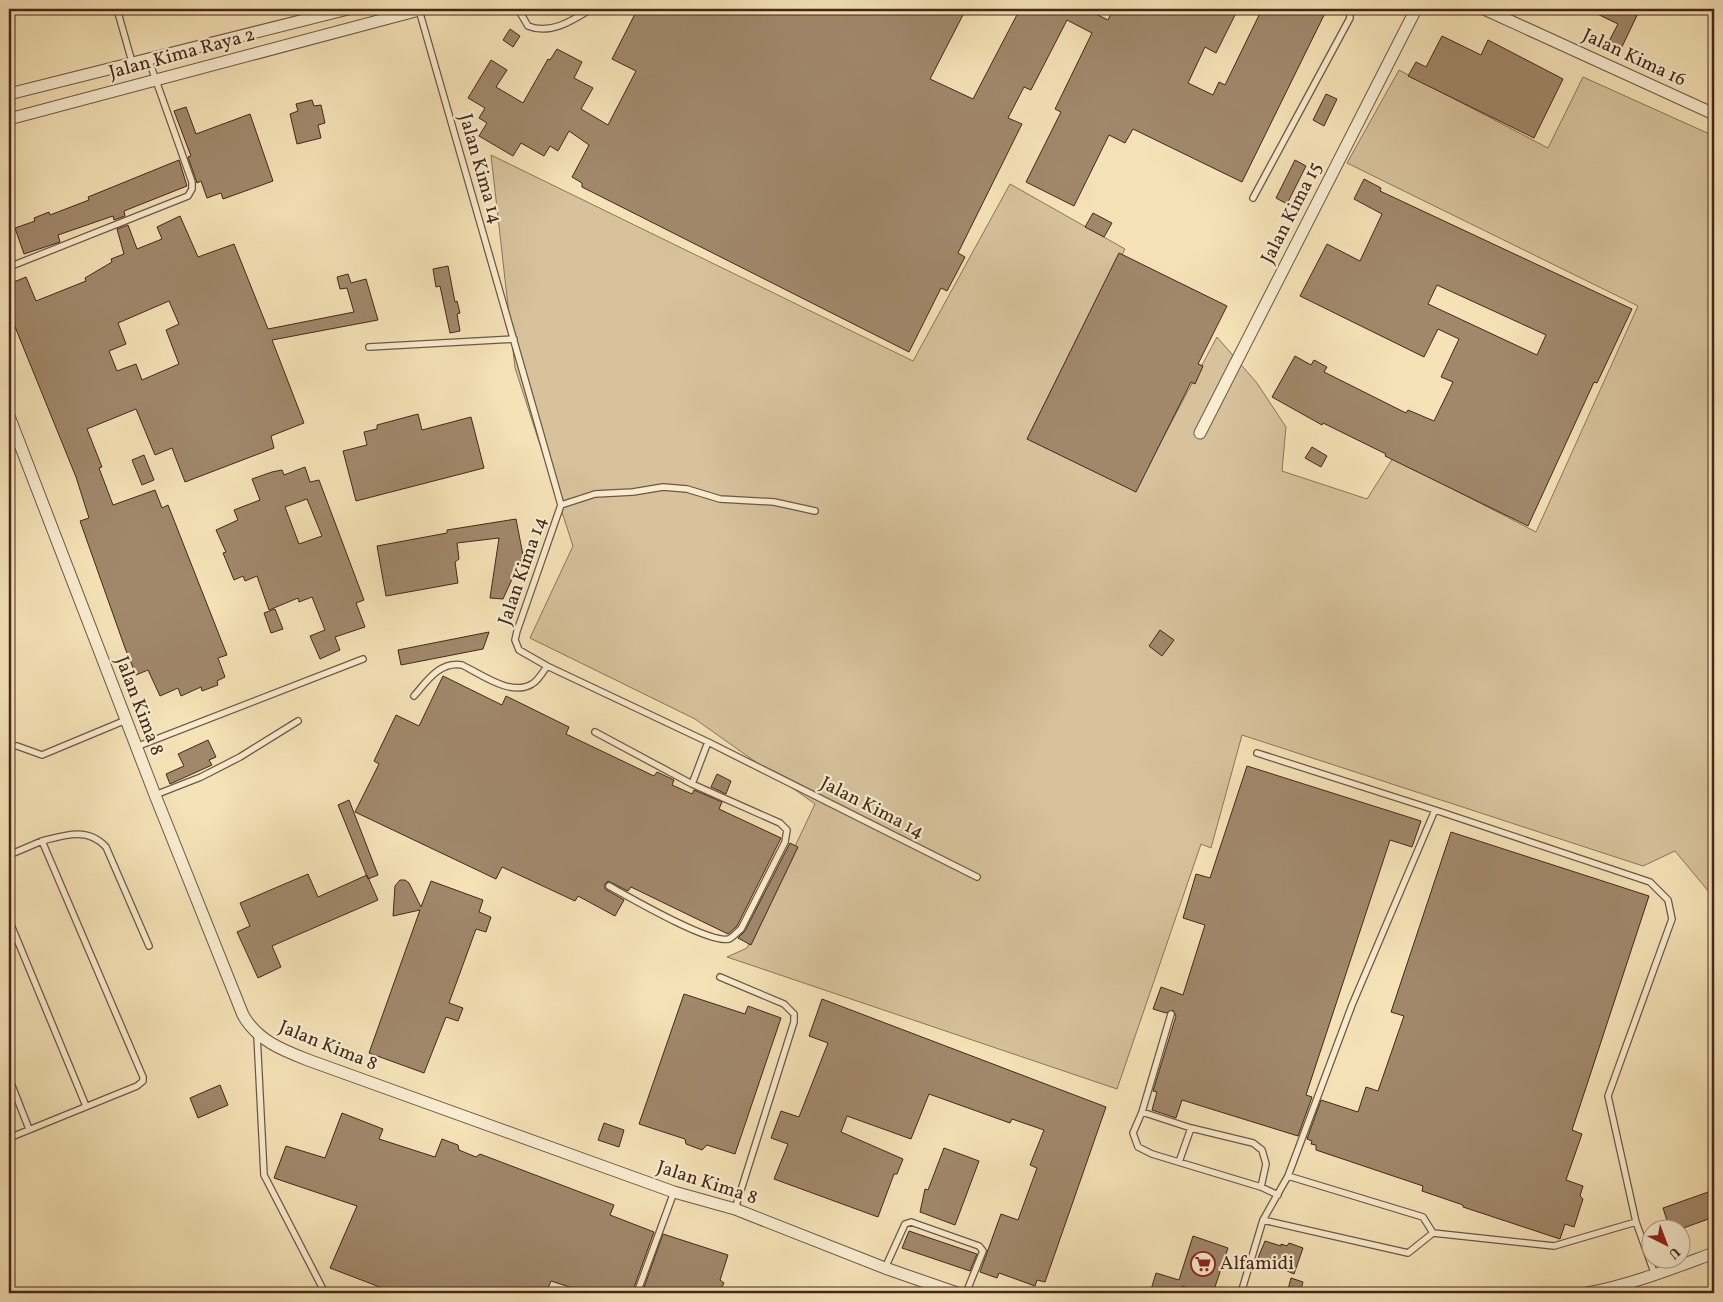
<svg xmlns="http://www.w3.org/2000/svg" width="1723" height="1302" font-family="Vollkorn,serif">
	<style>
		.green { fill: #d7c29c; stroke: #8e745a }
		.building { fill: #a1886b; stroke: #452719; fill-rule: evenodd }
		.lines { fill: none; stroke-linecap: round; stroke-linejoin: round }
		.lane-casing { stroke: #715640; stroke-width: 8 }
		.street-casing { stroke: #715640; stroke-width: 13 }
		.lane { stroke: #f8ecd0; stroke-width: 5.5 }
		.street { stroke: #f8ecd0; stroke-width: 11 }
		.labels { text-anchor: middle; dominant-baseline: central; stroke-width: 4.5; stroke-linejoin: round; paint-order: stroke }
		.street-label { font-size: 19px; fill: #452719; stroke: #f8ecd0 }
		.poi-label { font-size: 19px; fill: #452719; stroke: #f8ecd0; text-anchor: start }
	</style>
	<rect width="100%" height="100%" fill="#f5e2b7"/>
	<filter id="stains"><feTurbulence type="fractalNoise" baseFrequency=".004" numOctaves="4"/><feColorMatrix values="0 0 0 0 .2 0 0 0 0 .09 0 0 0 0 .02 0 0 0 .5 -.17"/></filter>
	<radialGradient id="worn" r=".72"><stop offset=".6" stop-color="#630" stop-opacity="0"/><stop offset="1" stop-color="#630" stop-opacity=".3"/></radialGradient>
	<path class="green" d="M1399,70L1548,148L1583,77L1714,136V898L1675,851L1643,866L1242,735L1211,848L1201,844L1117,1089L727,957L747,948L815,804L695,719L530,638L573,546L515,368L491,155L913,361L1010,184L1125,249L1032,429L1137,486L1217,337L1257,383L1286,427L1282,471L1367,499L1393,458L1536,532L1638,306L1347,163Z"/>
	<path class="building" d="M649,9H966L930,79L973,99L1020,9H1086L1108,20L1113,9H1238L1216,53L1205,47L1188,83L1213,95L1219,82L1225,85L1262,9H1327L1242,182L1133,129L1125,143L1109,135L1074,206L1026,182L1061,112L1055,109L1092,33L1067,20L1031,90L1024,87L1008,118L1022,124L958,253L965,257L947,291L941,288L909,352L582,187V183L572,177L589,145L569,131L558,151L550,146L544,156L521,143L513,156L479,136L487,123L479,118L485,108L468,98L491,60L507,70L496,87L523,103L548,59L550,60L557,49L582,62L574,78L593,88L581,109L608,125L636,71L612,59L637,10L646,14Z
		M1587,9H1640L1619,53L1606,47L1618,24Z
		M510,29L520,36L513,47L503,40Z
		M1442,36L1481,55L1488,40L1563,79L1534,138L1408,76L1416,62L1426,67Z
		M1326,94L1337,99L1324,126L1313,120Z
		M312,100L314,106L321,105L325,123L318,125L321,138L297,144L290,114L298,111L296,104Z
		M186,107L196,134L250,114L273,181L223,199L221,193L207,198L201,181L197,183L188,157L191,156L174,111Z
		M179,160L187,186L124,211L125,216L114,220L113,216L58,235L60,242L24,254L15,228L35,221L34,218L49,212L50,215L89,200L88,197Z
		M1295,160L1306,166L1287,204L1276,198Z
		M1364,179L1381,188L1380,191L1632,309L1597,383L1594,382L1528,526L1385,456L1386,454L1323,423L1322,425L1272,397L1295,356L1311,365L1314,360L1327,367L1324,372L1406,413L1408,410L1434,421L1453,382L1441,377L1459,339L1438,329L1424,357L1300,296L1327,244L1360,261L1382,214L1354,199ZM1437,285L1546,335L1537,355L1428,304Z
		M1093,213L1112,223L1104,237L1085,227Z
		M180,216L198,257L234,244L268,329L354,312L347,288L340,289L337,277L348,274L351,283L366,279L378,320L272,340L304,423L271,436L274,448L185,482L172,448L155,455L136,409L87,429L102,467L99,468L113,505L155,490L162,508L168,505L227,655L218,658L225,677L217,681L218,685L202,691L201,687L181,696L178,688L160,696L148,670L136,675L125,648L80,521L89,518L76,477L9,312V284L26,277L36,301L86,281L85,278L112,262L111,259L124,254L117,229L128,225L137,249L162,239L157,227ZM169,301L179,324L166,330L179,364L142,380L136,364L117,371L109,351L126,344L118,323Z
		M1119,253L1227,306L1198,364L1203,366L1195,384L1191,382L1136,492L1027,439Z
		M448,266L455,302L457,301L460,313L457,314L460,331L450,333L440,286L436,287L433,269Z
		M418,414L422,430L471,417L484,468L356,501L343,451L367,445L364,432L377,429V425Z
		M1312,447L1327,456L1321,467L1305,458Z
		M144,455L154,480L142,485L132,460Z
		M305,467L310,482L319,480L364,600L356,603L365,627L335,637L340,650L320,659L310,636L325,630L312,597L299,602L298,598L269,610L257,576L245,581L243,576L234,580L223,553L226,552L216,530L238,520L234,510L260,500L252,479L272,472L282,470L284,475ZM307,499L322,536L299,544L285,507Z
		M516,519L523,555L503,599L490,598L499,538L457,543L459,559L455,562L458,583L386,596L377,546L447,533V530Z
		M275,609L283,629L271,633L264,613Z
		M1160,630L1174,640L1162,656L1149,646Z
		M489,632L483,649L401,665L398,650Z
		M443,676L502,705L506,696L569,727L566,734L654,776L657,772L674,780L672,785L692,794L694,790L722,802L719,809L781,838L737,926L728,934L631,887L628,891L608,881L605,884V889L624,900L615,916L578,896L575,901L502,867L496,879L355,812L379,764L374,761L396,715L419,726Z
		M208,740L216,757L209,760L212,765L170,784L166,774L184,766L178,754Z
		M1247,766L1421,821L1412,847L1390,840L1306,1095L1312,1097L1298,1136L1182,1100L1176,1118L1152,1110L1157,1092L1153,1091L1176,1016L1173,1010L1166,1013L1153,1009L1161,987L1183,995L1205,925L1183,918L1196,874L1210,878Z
		M717,774L731,781L726,794L711,787Z
		M349,800L378,875L368,879L338,805Z
		M1451,832L1649,896L1572,1130L1582,1134L1566,1180L1583,1186L1580,1196L1583,1199L1574,1227L1565,1224L1560,1239L1463,1207V1205L1422,1191L1423,1186L1316,1150V1145L1311,1144L1312,1141L1307,1139L1321,1100L1358,1112L1366,1087L1378,1091L1404,1016L1391,1012Z
		M790,843L798,847L751,945L738,938L745,931Z
		M308,874L318,897L367,875L378,900L272,946L281,967L258,978L237,932L250,926L240,903Z
		M400,880H405L409,883L421,907L431,881L483,900L479,912L491,917L486,932L476,929L449,1003L463,1008L458,1021L446,1017L424,1073L369,1053L420,910L393,916L395,886Z
		M684,994L745,1014L748,1006L781,1018L735,1154L707,1145L702,1150L686,1144L685,1139L639,1124Z
		M822,999L1106,1107L1045,1282L1037,1280L1035,1286L999,1273L997,1278L980,1272L1001,1214L1018,1220L1037,1168L1030,1165L1044,1130L1012,1119L1010,1123L929,1094L911,1139L847,1116L841,1132L903,1159L897,1174H894L878,1217L774,1179L788,1144L771,1138L781,1111L799,1117L828,1043L809,1036Z
		M220,1085L228,1105L198,1118L190,1098Z
		M342,1113L383,1129L379,1139L435,1157L442,1139L458,1145L459,1150L476,1157L480,1154L614,1205L610,1215L654,1232L632,1293H588L551,1281L546,1293H383L385,1289L330,1268L357,1206L274,1178L286,1146L325,1158Z
		M604,1123L624,1130L619,1147L598,1140Z
		M944,1148L979,1161L955,1225L920,1212L925,1189L928,1190Z
		M1714,1190V1217L1678,1230H1670L1663,1208Z
		M909,1231L977,1254L970,1271L902,1248Z
		M663,1234L728,1255L720,1280L724,1283L719,1293H642Z
		M1193,1236L1228,1248L1213,1293H1204L1182,1286L1180,1293H1150L1156,1273L1179,1280Z
		M1265,1241L1281,1246V1244L1287,1246L1289,1243L1303,1248L1294,1274L1258,1258Z
		M1291,1278L1303,1282L1300,1293H1287Z"/>
	<g class="lines">
		<defs>
			<path id="lane" d="M117,9L132,62
				M308,9L311,19
				M518,9L528,26C550,35 572,21 591,9
				M419,10L561,505L517,631L515,640L519,650L547,666L708,742L977,877
				M1253,198L1350,18L1349,9
				M9,267L188,196L192,189V182L148,58
				M369,347L514,339
				M561,505L595,494L633,492L663,487L687,489L720,499L774,502L815,511
				M414,696C427,681 440,661 462,665C481,674 511,697 532,684C538,681 543,672 547,666
				M595,732L692,784
				M9,746H17L42,755L126,720
				M136,747L363,659
				M1257,753L1435,810
				M155,795L201,777L240,757L298,721
				M42,841C65,835 88,827 106,847L149,946
				M9,855L42,841L143,1077V1081L137,1086L9,1138
				M609,886C629,897 709,944 729,939C733,937 737,932 741,929L785,842L787,830L780,823L692,784L708,742
				M9,920L86,1106
				M720,977L784,1004L794,1014V1022L735,1209
				M1171,1014L1142,1112L1133,1133L1138,1147L1152,1154L1261,1187L1278,1195
				M257,1035L264,1175L325,1293
				M9,1078L29,1129
				M1142,1112L1191,1128L1253,1143L1262,1150L1266,1164L1261,1187
				M1179,1162L1191,1128
				M1288,1176L1352,1005L1435,810L1650,882L1668,900L1672,919L1608,1096L1636,1222L1655,1275
				M1433,1233L1554,1246L1636,1222
				M885,1268L905,1224L911,1222L979,1246L983,1251L966,1293
				M637,1293L674,1192
				M1241,1293L1263,1220L1288,1176L1423,1217L1433,1233L1408,1253L1263,1220"/>
			<path id="street" d="M1484,9L1714,114
				M9,94L348,9
				M9,119L423,9
				M9,416L155,795L243,1015C257,1040 282,1050 308,1060L674,1192L735,1209L885,1268L957,1293
				M1200,433L1416,9
				M1587,1293C1631,1285 1673,1268 1714,1253"/>
		</defs>
		<use href="#lane" class="lane-casing"/>
		<use href="#street" class="street-casing"/>
		<use href="#lane" class="lane"/>
		<use href="#street" class="street"/>
	</g>
	<defs>
		<symbol id="supermarket-ring" viewBox="-11 -11 22 22"><circle r="9.5" fill="#f8ecd0" stroke="#8f2418" stroke-width="1.5"/><path d="M-6-5.5h2.5l.6 2H6L4.5 2H-2.5L-4.4-4H-6ZM-1.5 3.2a1.3 1.3 0 1 0 .1 0ZM3 3.2a1.3 1.3 0 1 0 .1 0Z" fill="#8f2418"/></symbol>
	</defs>
	<g fill-rule="evenodd">
		<use href="#supermarket-ring" x="1189" y="1250" width="28" height="28"/>
	</g>
	<g class="labels">
		<g class="street-label">
			<text transform="translate(182 54) rotate(-15)">Jalan Kima Raya 2</text>
			<text transform="translate(1634 58) rotate(25)">Jalan Kima 16</text>
			<text transform="translate(480 169) rotate(74)">Jalan Kima 14</text>
			<text transform="translate(1292 213) rotate(-63)">Jalan Kima 15</text>
			<text transform="translate(523 571) rotate(-71)">Jalan Kima 14</text>
			<text transform="translate(139 706) rotate(69)">Jalan Kima 8</text>
			<text transform="translate(872 808) rotate(27)">Jalan Kima 14</text>
			<text transform="translate(328 1046) rotate(22)">Jalan Kima 8</text>
			<text transform="translate(707 1183) rotate(18)">Jalan Kima 8</text>
		</g>
		<g class="poi-label">
			<text x="1220" y="1264">Alfamidi</text>
		</g>
	</g>
	<rect width="1723" height="1302" fill="none" stroke="#f5e2b7" stroke-width="30"/>
	<rect x="10" y="10" width="1703" height="1282" fill="none" stroke="#452719" stroke-width="2.5"/>
	<rect x="15" y="15" width="1693" height="1272" fill="none" stroke="#452719"/>
	<g transform="translate(1666 1244) rotate(138)"><circle r="24" fill="#f8ecd0" stroke="#b09d87"/>
	<path d="M0-4L9 19L0 12L-9 19Z" fill="#8f2418"/>
	<text y="-8" font-size="14" font-weight="bold" text-anchor="middle" fill="#452719">U</text>
	</g>
	<rect width="100%" height="100%" filter="url(#stains)"/>
	<rect width="100%" height="100%" fill="url(#worn)"/>
</svg>
